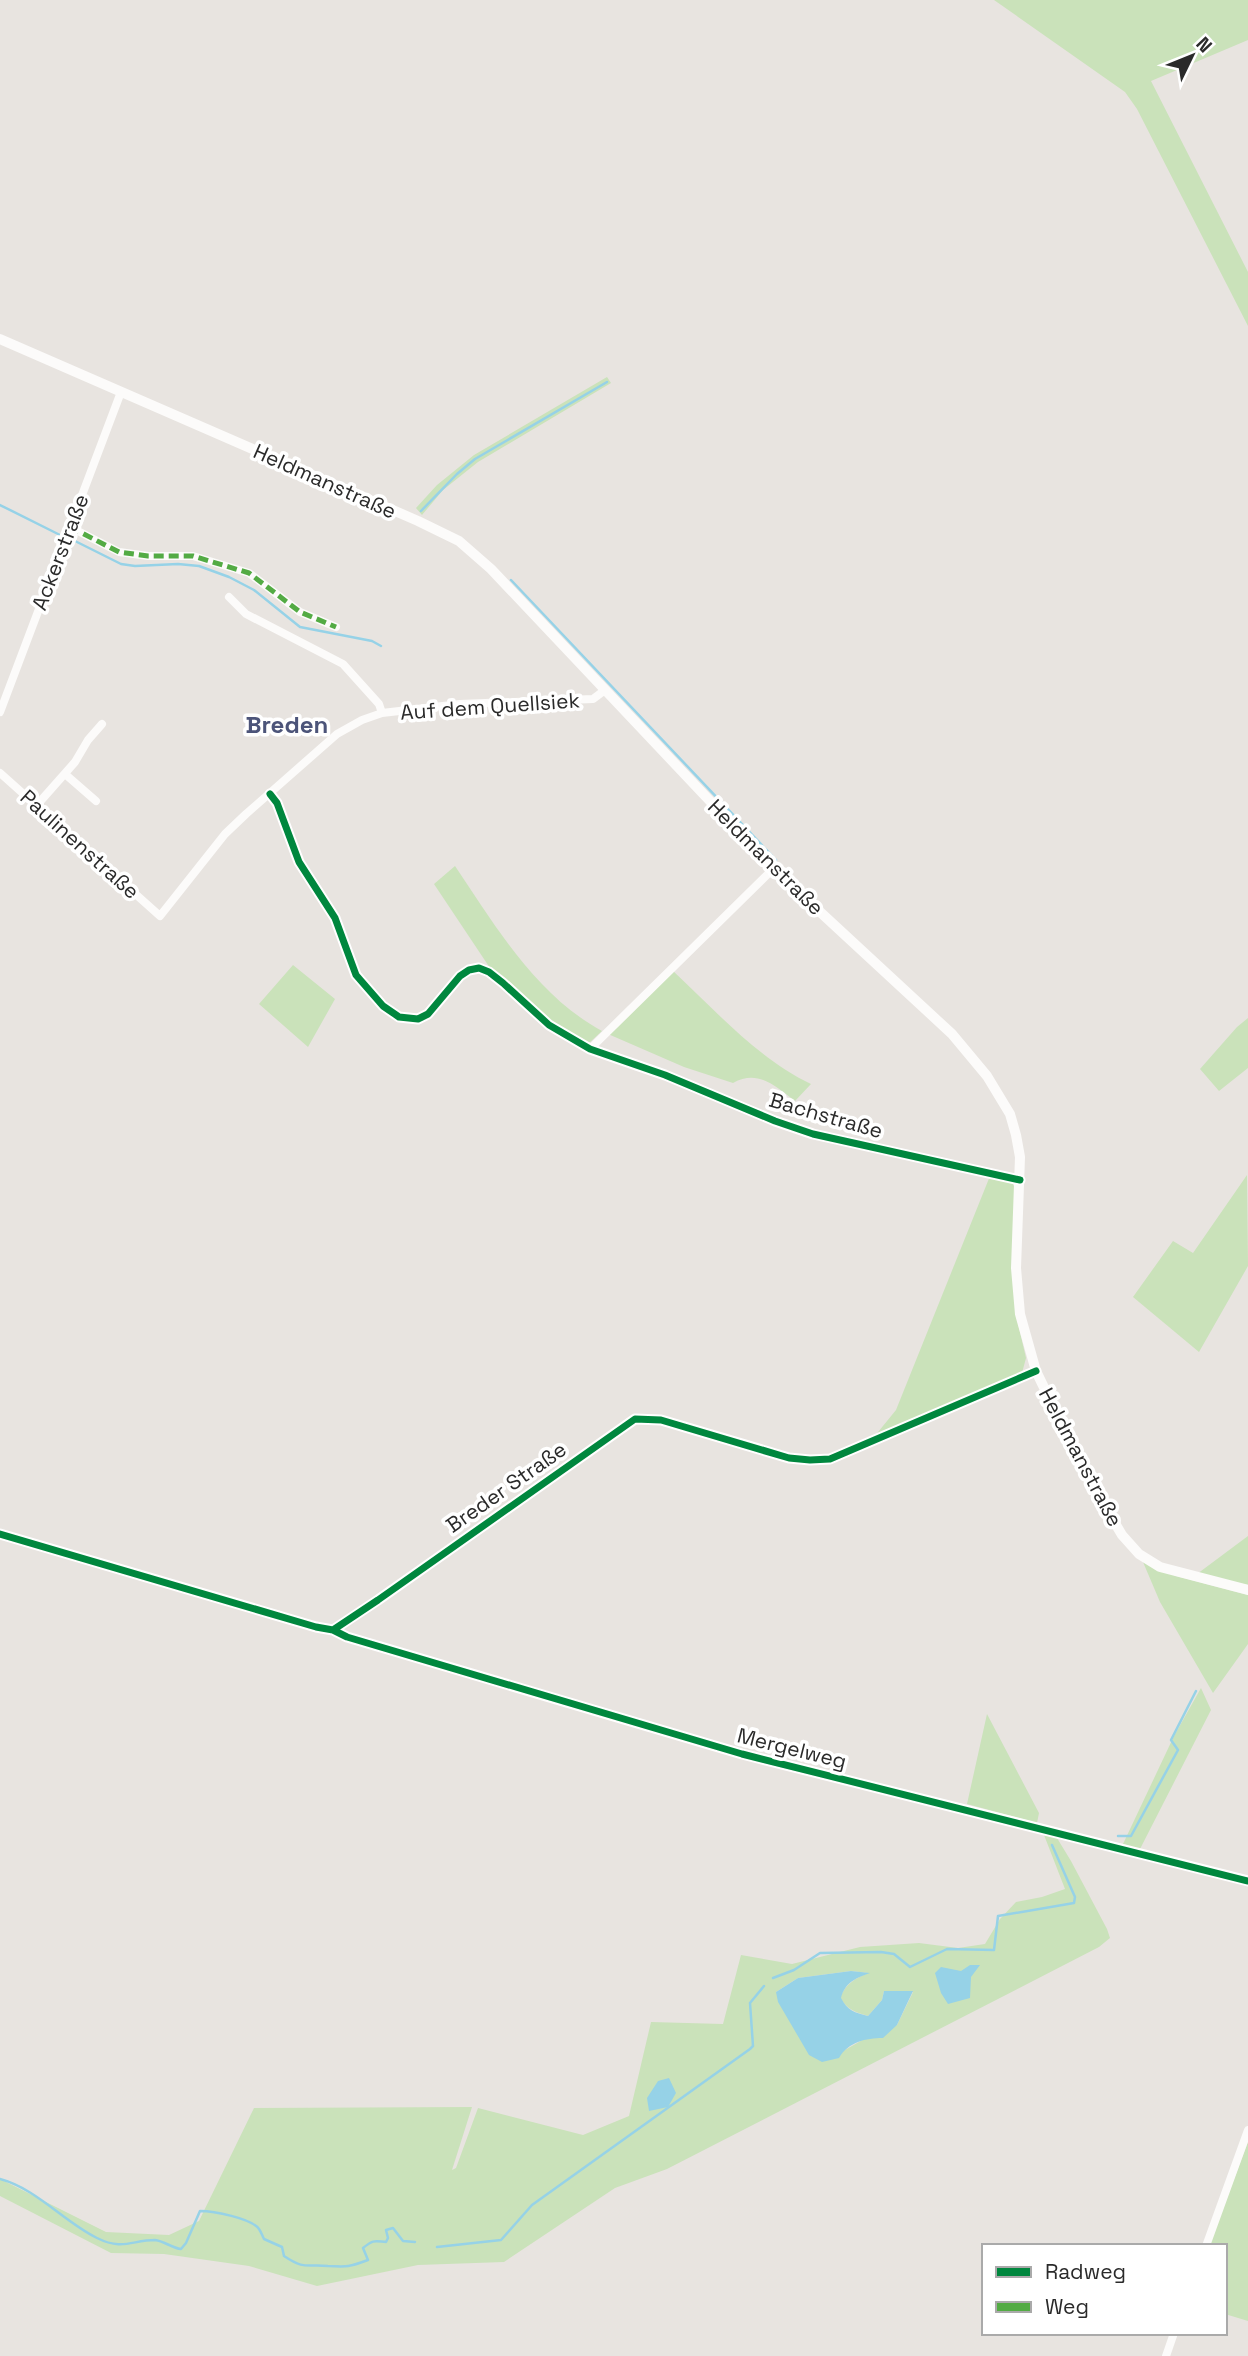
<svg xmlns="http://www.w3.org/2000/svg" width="1248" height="2356" font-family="'Space Grotesk',sans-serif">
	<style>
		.green { fill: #cae2ba; fill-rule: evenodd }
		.water { fill: #96d2e7 }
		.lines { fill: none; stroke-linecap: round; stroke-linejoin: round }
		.stream { stroke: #96d2e7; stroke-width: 2.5 }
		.street { stroke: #fcfbfa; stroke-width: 8 }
		.secondary { stroke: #fcfbfa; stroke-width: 10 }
		.quiet { stroke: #53ab44; stroke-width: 5; stroke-dasharray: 10 5; stroke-linecap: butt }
		.cycleway-casing { stroke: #fff; stroke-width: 11 }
		.cycleway { stroke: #00873e; stroke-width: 7 }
		.labels { text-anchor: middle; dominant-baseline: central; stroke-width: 7; stroke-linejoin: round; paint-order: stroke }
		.street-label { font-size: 21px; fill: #2a2a2a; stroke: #fff }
		.quarter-label { font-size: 24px; font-weight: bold; fill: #4c5479; stroke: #fff }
	</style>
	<rect width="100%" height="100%" fill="#e8e4e0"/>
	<path class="green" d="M994,0H1248V40L1151,81L1248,272V326L1137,109L1125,92Z
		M607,377L611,383L478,462L443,490L422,515L416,508L437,485L474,455Z
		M455,866C496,927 536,995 602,1031L588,1044L554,1024L490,968L434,884Z
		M293,965L335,999L308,1047L259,1004Z
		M672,970C715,1010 758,1059 811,1084L795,1101C775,1086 758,1069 733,1083L684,1067L608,1034Z
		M1248,1018V1068L1219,1091L1200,1069L1237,1027Z
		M1247,1175L1248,1266L1199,1352L1133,1297L1173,1241L1193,1253Z
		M990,1176L1011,1181L1015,1188L1016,1315L1026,1358L1022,1373L874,1437L896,1410Z
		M1248,1536V1585L1197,1574Z
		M1143,1562L1176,1576L1248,1595V1644L1213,1693L1160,1602Z
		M1201,1688L1211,1710L1140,1849L1123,1844L1174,1736Z
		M987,1714L1039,1813L1037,1823L967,1804Z
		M1044,1835L1057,1838L1071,1861L1107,1929L1110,1938L1099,1947L667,2169L615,2188L504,2262L418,2265L317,2286L249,2266L164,2254L111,2253L0,2196V2179L106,2232L169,2235L199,2221L254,2108L472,2107L452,2170L456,2168L478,2108L583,2135L629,2116L651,2022L723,2024L741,1955L792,1964L860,1947L919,1943L958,1948L985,1944L1000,1919L1016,1902L1042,1897L1065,1889ZM851,1971L868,1973C855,1979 846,1983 840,1998C848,2010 855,2012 868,2016L882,2000L884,1991L913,1992L897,2025L866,2038L843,2051L776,1992L798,1978Z
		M1248,2142V2321L1225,2314V2246H1209Z"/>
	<path class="water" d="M970,1965H980L971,1977L970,1998L948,2004L941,1993L935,1973L941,1967L961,1971Z
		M851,1971L870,1973C855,1978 845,1983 841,1998C847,2010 855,2013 868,2016L882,2000L884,1991H913L897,2025L883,2038C866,2038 848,2042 839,2058L822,2062L809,2055L778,2002L776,1992L798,1978Z
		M669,2078L676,2093L668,2107L649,2111L647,2098L658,2081Z"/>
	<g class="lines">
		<path class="stream" d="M0,505L62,536
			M421,511L457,474L475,459L607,382
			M69,538L121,564L135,566L178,564L199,566L229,577L254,590L300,627L372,641L381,646
			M511,580L776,860
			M1118,1836H1131L1178,1750L1171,1740L1196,1691
			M773,1978L794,1970L820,1953L881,1952L894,1954L910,1967L947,1949L994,1950L998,1916L1074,1903L1075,1897L1052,1845
			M0,2179C37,2189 64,2222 97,2238C123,2251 132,2240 155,2240C164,2241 172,2248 181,2249L186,2243L200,2211C213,2211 251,2218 259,2229C261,2232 262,2235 264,2239L282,2247L284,2256C305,2270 306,2264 328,2266C348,2267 349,2267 368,2260L363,2248C374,2239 375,2241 386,2242L388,2238L386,2230L393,2228L403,2241L415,2242
			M437,2247L501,2240L532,2205L750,2049L753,2046L750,2003L764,1986"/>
		<path class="street" d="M70,527L119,552L148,556H193L249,573L300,612L336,627
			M229,597L246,614L343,664L379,704L382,713
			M0,712L121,392
			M0,773L160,916L225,834L246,814L337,734L362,720L382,713L460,704L593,699L605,690
			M65,774L96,801
			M270,794L277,803L299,862L335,918L356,975L383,1006L399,1017L418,1019L428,1014L460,976L469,970L479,968L489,972L503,983L549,1025L590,1049L665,1075L775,1121L813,1134L1020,1180
			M37,805L75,762L88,740L102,724
			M590,1049L774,868
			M0,1534L316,1627L333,1630L378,1600L635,1419L661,1420L789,1458L810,1460L830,1459L1036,1371
			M333,1630L347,1637L742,1754L1248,1881
			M1206,2246L1248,2130
			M1166,2356L1174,2333"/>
		<path class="secondary" d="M0,339L418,521L459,541L491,569L778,873L952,1034L987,1076L1010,1114L1016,1135L1020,1157L1016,1268L1020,1314L1036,1371L1051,1402L1103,1503L1122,1535L1139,1554L1160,1567L1248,1590"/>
		<path class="quiet" d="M70,527L119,552L148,556H193L249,573L300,612L336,627"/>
		<defs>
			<path id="cycleway" d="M270,794L277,803L299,862L335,918L356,975L383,1006L399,1017L418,1019L428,1014L460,976L469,970L479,968L489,972L503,983L549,1025L590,1049L665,1075L775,1121L813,1134L1020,1180
				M0,1534L316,1627L333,1630L378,1600L635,1419L661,1420L789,1458L810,1460L830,1459L1036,1371
				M333,1630L347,1637L742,1754L1248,1881"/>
		</defs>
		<use href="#cycleway" class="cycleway-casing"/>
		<use href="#cycleway" class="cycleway"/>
	</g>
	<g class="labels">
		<g class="street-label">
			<text transform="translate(325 481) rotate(24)">Heldmanstraße</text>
			<text transform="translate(60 552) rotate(-69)">Ackerstraße</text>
			<text transform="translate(490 706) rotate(-4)">Auf dem Quellsiek</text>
			<text transform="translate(80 844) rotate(42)">Paulinenstraße</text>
			<text transform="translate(766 857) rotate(45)">Heldmanstraße</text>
			<text transform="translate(826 1115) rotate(16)">Bachstraße</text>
			<text transform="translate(1081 1457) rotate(62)">Heldmanstraße</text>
			<text transform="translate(506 1487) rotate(-35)">Breder Straße</text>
			<text transform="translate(792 1748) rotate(14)">Mergelweg</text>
		</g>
		<g class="quarter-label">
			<text x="287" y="724">Breden</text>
		</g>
	</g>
	<rect x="982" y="2244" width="245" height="91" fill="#ffffff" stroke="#aaaaaa" stroke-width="2"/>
	<rect x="996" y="2267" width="35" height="10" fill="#00873e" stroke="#aaaaaa" stroke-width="2"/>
	<text x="1045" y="2279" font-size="21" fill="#2a2a2a">Radweg</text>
	<rect x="996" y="2302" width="35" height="10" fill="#53ab44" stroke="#aaaaaa" stroke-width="2"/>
	<text x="1045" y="2314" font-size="21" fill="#2a2a2a">Weg</text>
	<g transform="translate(1192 56) rotate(47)" stroke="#ffffff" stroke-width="5" paint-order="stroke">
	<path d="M0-5L12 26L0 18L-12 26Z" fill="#2a2a2a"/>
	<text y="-10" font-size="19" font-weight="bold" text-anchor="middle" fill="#2a2a2a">N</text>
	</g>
</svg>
